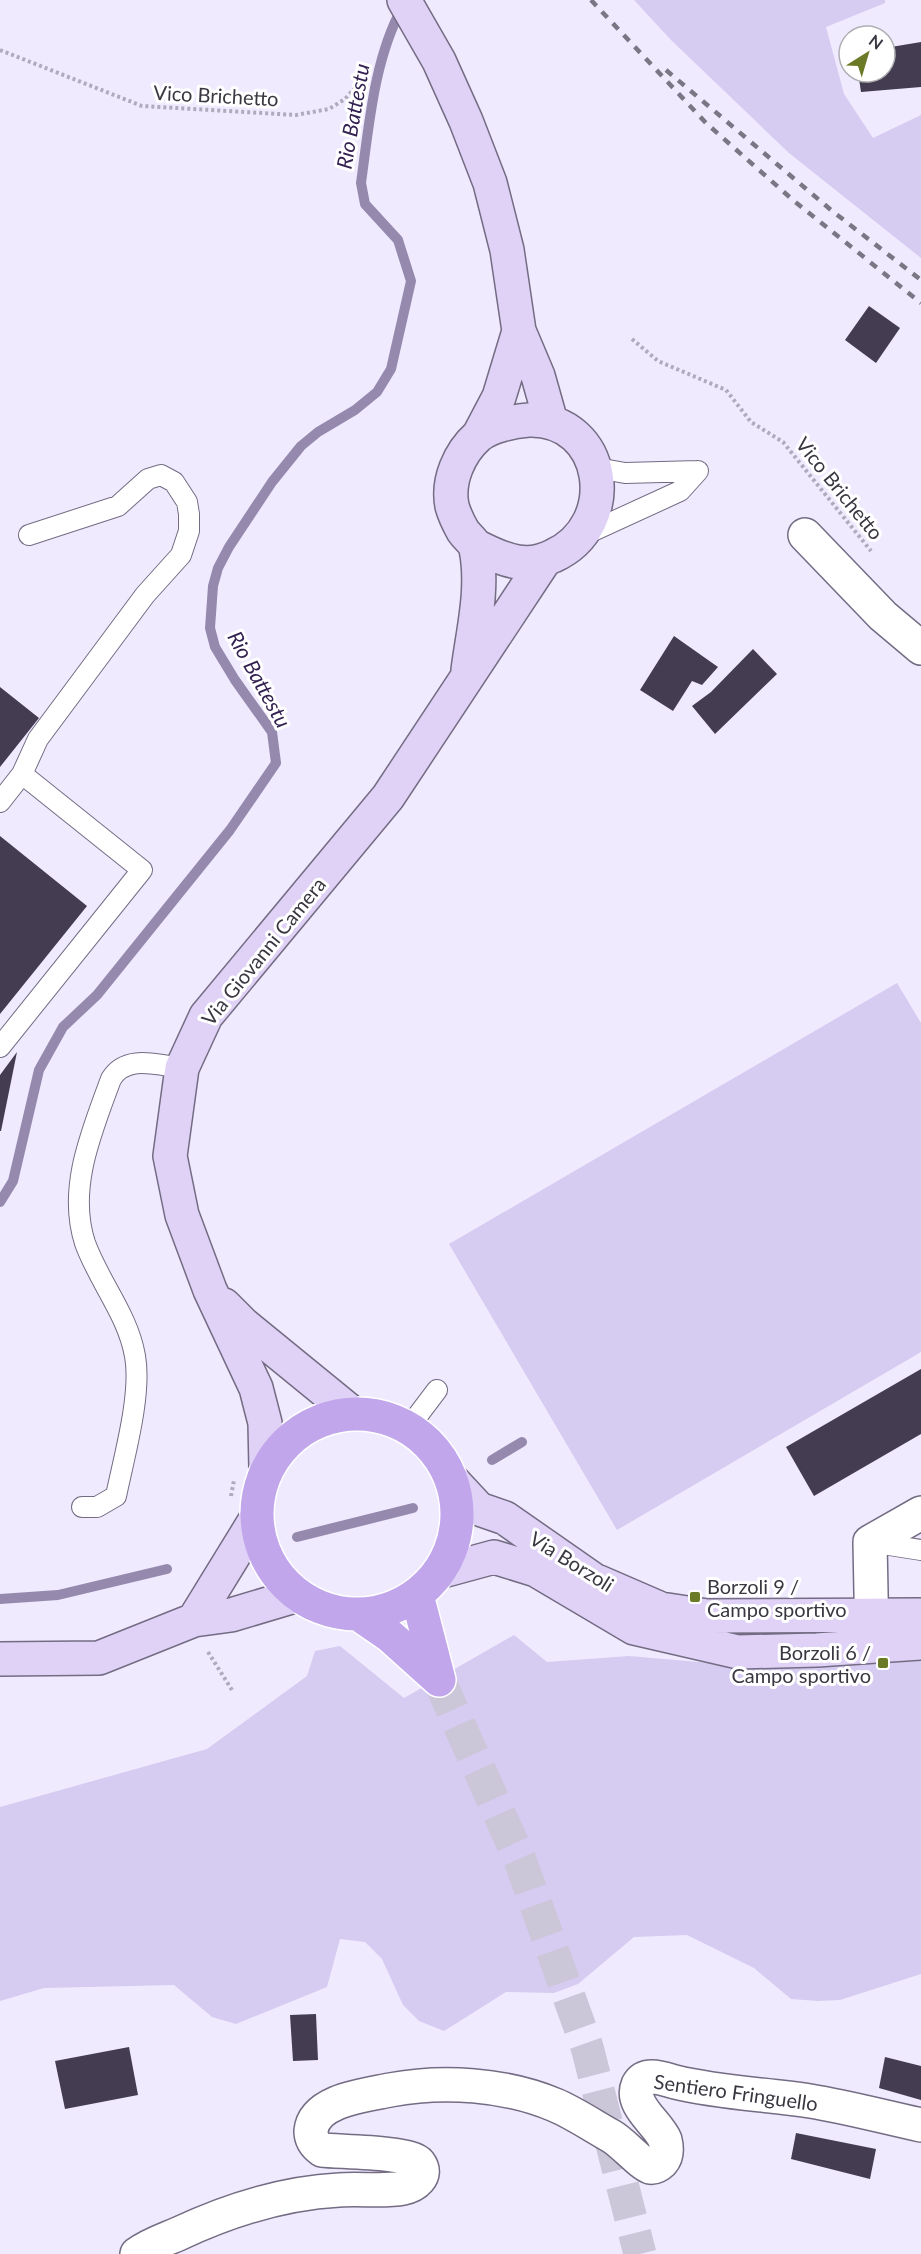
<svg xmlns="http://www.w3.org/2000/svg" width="921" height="2254" font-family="Lato,sans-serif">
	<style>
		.green { fill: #d6cbf0 }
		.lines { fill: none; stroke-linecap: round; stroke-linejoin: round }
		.stream { stroke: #958aae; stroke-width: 10 }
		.building { fill: #443d52 }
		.primary-tunnel { stroke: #ccc6d9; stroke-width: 33; stroke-dasharray: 33 16; stroke-linecap: butt }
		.lane-casing { stroke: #736c83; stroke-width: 22 }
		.street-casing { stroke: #736c83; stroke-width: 36 }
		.secondary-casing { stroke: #736c83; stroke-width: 36 }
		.primary-casing { stroke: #fff; stroke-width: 36 }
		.path { stroke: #b0abbc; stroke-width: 4; stroke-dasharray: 3 3; stroke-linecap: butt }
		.lane { stroke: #fff; stroke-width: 20 }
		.street { stroke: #fff; stroke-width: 33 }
		.secondary { stroke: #e0d2f6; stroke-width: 33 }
		.primary { stroke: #c1a6ec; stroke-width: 33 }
		.rail { stroke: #7a7684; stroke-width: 4.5; stroke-dasharray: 8 8; stroke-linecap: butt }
		.poi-dot { fill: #6a7a27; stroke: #fff; stroke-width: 2 }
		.labels { text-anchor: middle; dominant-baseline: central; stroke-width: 6; stroke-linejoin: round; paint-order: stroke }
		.street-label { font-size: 20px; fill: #3a3741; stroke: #fff }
		.poi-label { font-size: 20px; fill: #3a3741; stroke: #fff; text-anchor: start }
		.water-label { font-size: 21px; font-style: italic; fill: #332151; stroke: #fff }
	</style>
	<rect width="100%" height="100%" fill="#f0eaff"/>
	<path class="green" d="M634,0H885V3L826,27L844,94L873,138L921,115V258L789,153L671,40Z
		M897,983L921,1023V1352L617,1530L449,1244Z
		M514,1635L547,1662L629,1656L722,1664L921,1653V1974L840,2000L818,2001L791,1999L754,1968L687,1935L634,1937L578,1984L554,1993L506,1992L444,2031L419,2021L403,2005L382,1959L365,1942L340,1939L327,1987L236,2024L212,2017L174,1985L44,1988L0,2001V1807L207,1749L307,1676L315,1651L340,1646L404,1698Z"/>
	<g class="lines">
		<path class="stream" d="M0,1202L13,1181L39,1070L63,1027L97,995L230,830L276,763L272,732L235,680L215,647L210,628L213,586L218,568L229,547L272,482L301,446L318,432L355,410L377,392L391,369L411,281L398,240L365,204L361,183C369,126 374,59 402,8
			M492,1460L522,1442
			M297,1537L413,1508
			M0,1599L58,1595L167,1569"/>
	</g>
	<path class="building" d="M921,42V87L861,92L858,72H885V48Z
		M869,306L900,328L876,363L845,340Z
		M674,636L718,667L702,685L692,681L673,711L640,690Z
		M753,649L777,674L715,734L692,706L711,692Z
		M0,687L39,718L0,767Z
		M0,836L87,906L0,1014Z
		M17,1052L1,1131H0V1075Z
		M921,1369V1434L814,1496L786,1447Z
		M316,2014L318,2060L293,2061L290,2015Z
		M129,2047L138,2095L65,2109L55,2061Z
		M885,2057L921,2066V2100L879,2088Z
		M796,2133L876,2149L870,2179L791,2159Z"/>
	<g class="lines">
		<path class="primary-tunnel" d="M439,1680L520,1860L587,2047L640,2254"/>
		<defs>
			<path id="lane" d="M597,468L625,473L698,471
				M582,536L680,491L698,471
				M22,774L38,739L145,595L181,555L189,531V514L187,502L174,482L161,475L148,479L118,506L29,535
				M0,802L22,774L142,870L0,1047
				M409,1427L437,1390
				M82,1507H97L116,1496C124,1457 142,1394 135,1356C128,1315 99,1282 85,1243C67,1188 92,1131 111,1079C126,1054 157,1065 182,1068
				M870,1542L921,1550"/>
			<path id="street" d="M805,535L883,616L921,648
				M872,1643L870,1542L921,1513
				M137,2254C149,2245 164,2240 178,2234C229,2210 283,2193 339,2190C360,2188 383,2192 403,2188C414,2186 429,2176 419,2163C411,2152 340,2152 322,2150C315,2145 311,2140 311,2131C314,2100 366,2095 390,2090C443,2080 505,2084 555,2105C574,2113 593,2126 611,2136C622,2142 641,2164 650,2167C654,2168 659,2165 662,2162C667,2156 667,2148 665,2140C659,2124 629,2105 638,2085C645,2071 664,2079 675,2082C720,2093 765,2094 810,2101C847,2107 884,2117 921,2125"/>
			<path id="secondary" d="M404,0L439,61L466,121L490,183L507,250L519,331L538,376L551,422
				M479,435L499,397L519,331
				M468,670C473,631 484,589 476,549C475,542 467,537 463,531C459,524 454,513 452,506C447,481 459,453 478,436C490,426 514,421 529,420C607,418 622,525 553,556C543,561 530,564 518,562C503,560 490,553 476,546
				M224,1305L243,1324L352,1413
				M266,1469L265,1423L256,1388L210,1290L182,1215L170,1156L182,1068L206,1016L388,797L544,561
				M452,1480L479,1509L505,1518L594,1580L661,1609L707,1616L921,1615
				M439,1572L494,1557L536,1570L634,1628L738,1652L817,1650L921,1643
				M194,1620L256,1519
				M0,1659L99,1658L194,1620L231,1615L298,1595"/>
			<path id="primary" d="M257 1514a100 100 0 1 1 200 0a100 100 0 1 1-200 0Z
				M417,1595L439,1680
				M358,1614L390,1636L439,1680"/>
		</defs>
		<use href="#lane" class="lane-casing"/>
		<use href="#street" class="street-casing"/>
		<use href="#secondary" class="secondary-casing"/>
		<use href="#primary" class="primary-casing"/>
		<path class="path" d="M0,50L142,106L296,115L329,109L345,99L359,83
			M632,339L658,361L726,390L751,422L783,442L871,551
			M231,1496L234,1480
			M208,1652L232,1690"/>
		<use href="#lane" class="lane"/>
		<use href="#street" class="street"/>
		<use href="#secondary" class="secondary"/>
		<use href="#primary" class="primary"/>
		<path class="rail" d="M591,0L706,123L794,201L921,303
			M666,70L831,210L921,280"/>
	</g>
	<g class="poi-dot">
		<rect x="689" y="1591" width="12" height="12" rx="3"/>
		<rect x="877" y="1657" width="12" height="12" rx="3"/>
	</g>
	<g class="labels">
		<g class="street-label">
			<text transform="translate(216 95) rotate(3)">Vico Brichetto</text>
			<text transform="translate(840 488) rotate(51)">Vico Brichetto</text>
			<text transform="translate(263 951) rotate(-51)">Via Giovanni Camera</text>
			<text transform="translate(572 1561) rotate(32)">Via Borzoli</text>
			<text transform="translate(736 2092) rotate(8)">Sentiero Fringuello</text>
		</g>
		<g class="poi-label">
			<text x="707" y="1586">Borzoli 9 /<tspan x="707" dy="23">Campo sportivo</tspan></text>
			<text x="871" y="1652" text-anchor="end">Borzoli 6 /<tspan x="871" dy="23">Campo sportivo</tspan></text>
		</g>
		<g class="water-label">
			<text transform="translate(352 116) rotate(-80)">Rio Battestu</text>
			<text transform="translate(260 679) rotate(61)">Rio Battestu</text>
		</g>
	</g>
	<g transform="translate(867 54) rotate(37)"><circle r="28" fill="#ffffff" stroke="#b0afb3" stroke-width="1.5"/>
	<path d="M0-4.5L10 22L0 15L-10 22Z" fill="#6a7a27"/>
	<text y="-9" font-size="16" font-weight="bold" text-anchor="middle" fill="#3a3741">N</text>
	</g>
</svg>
